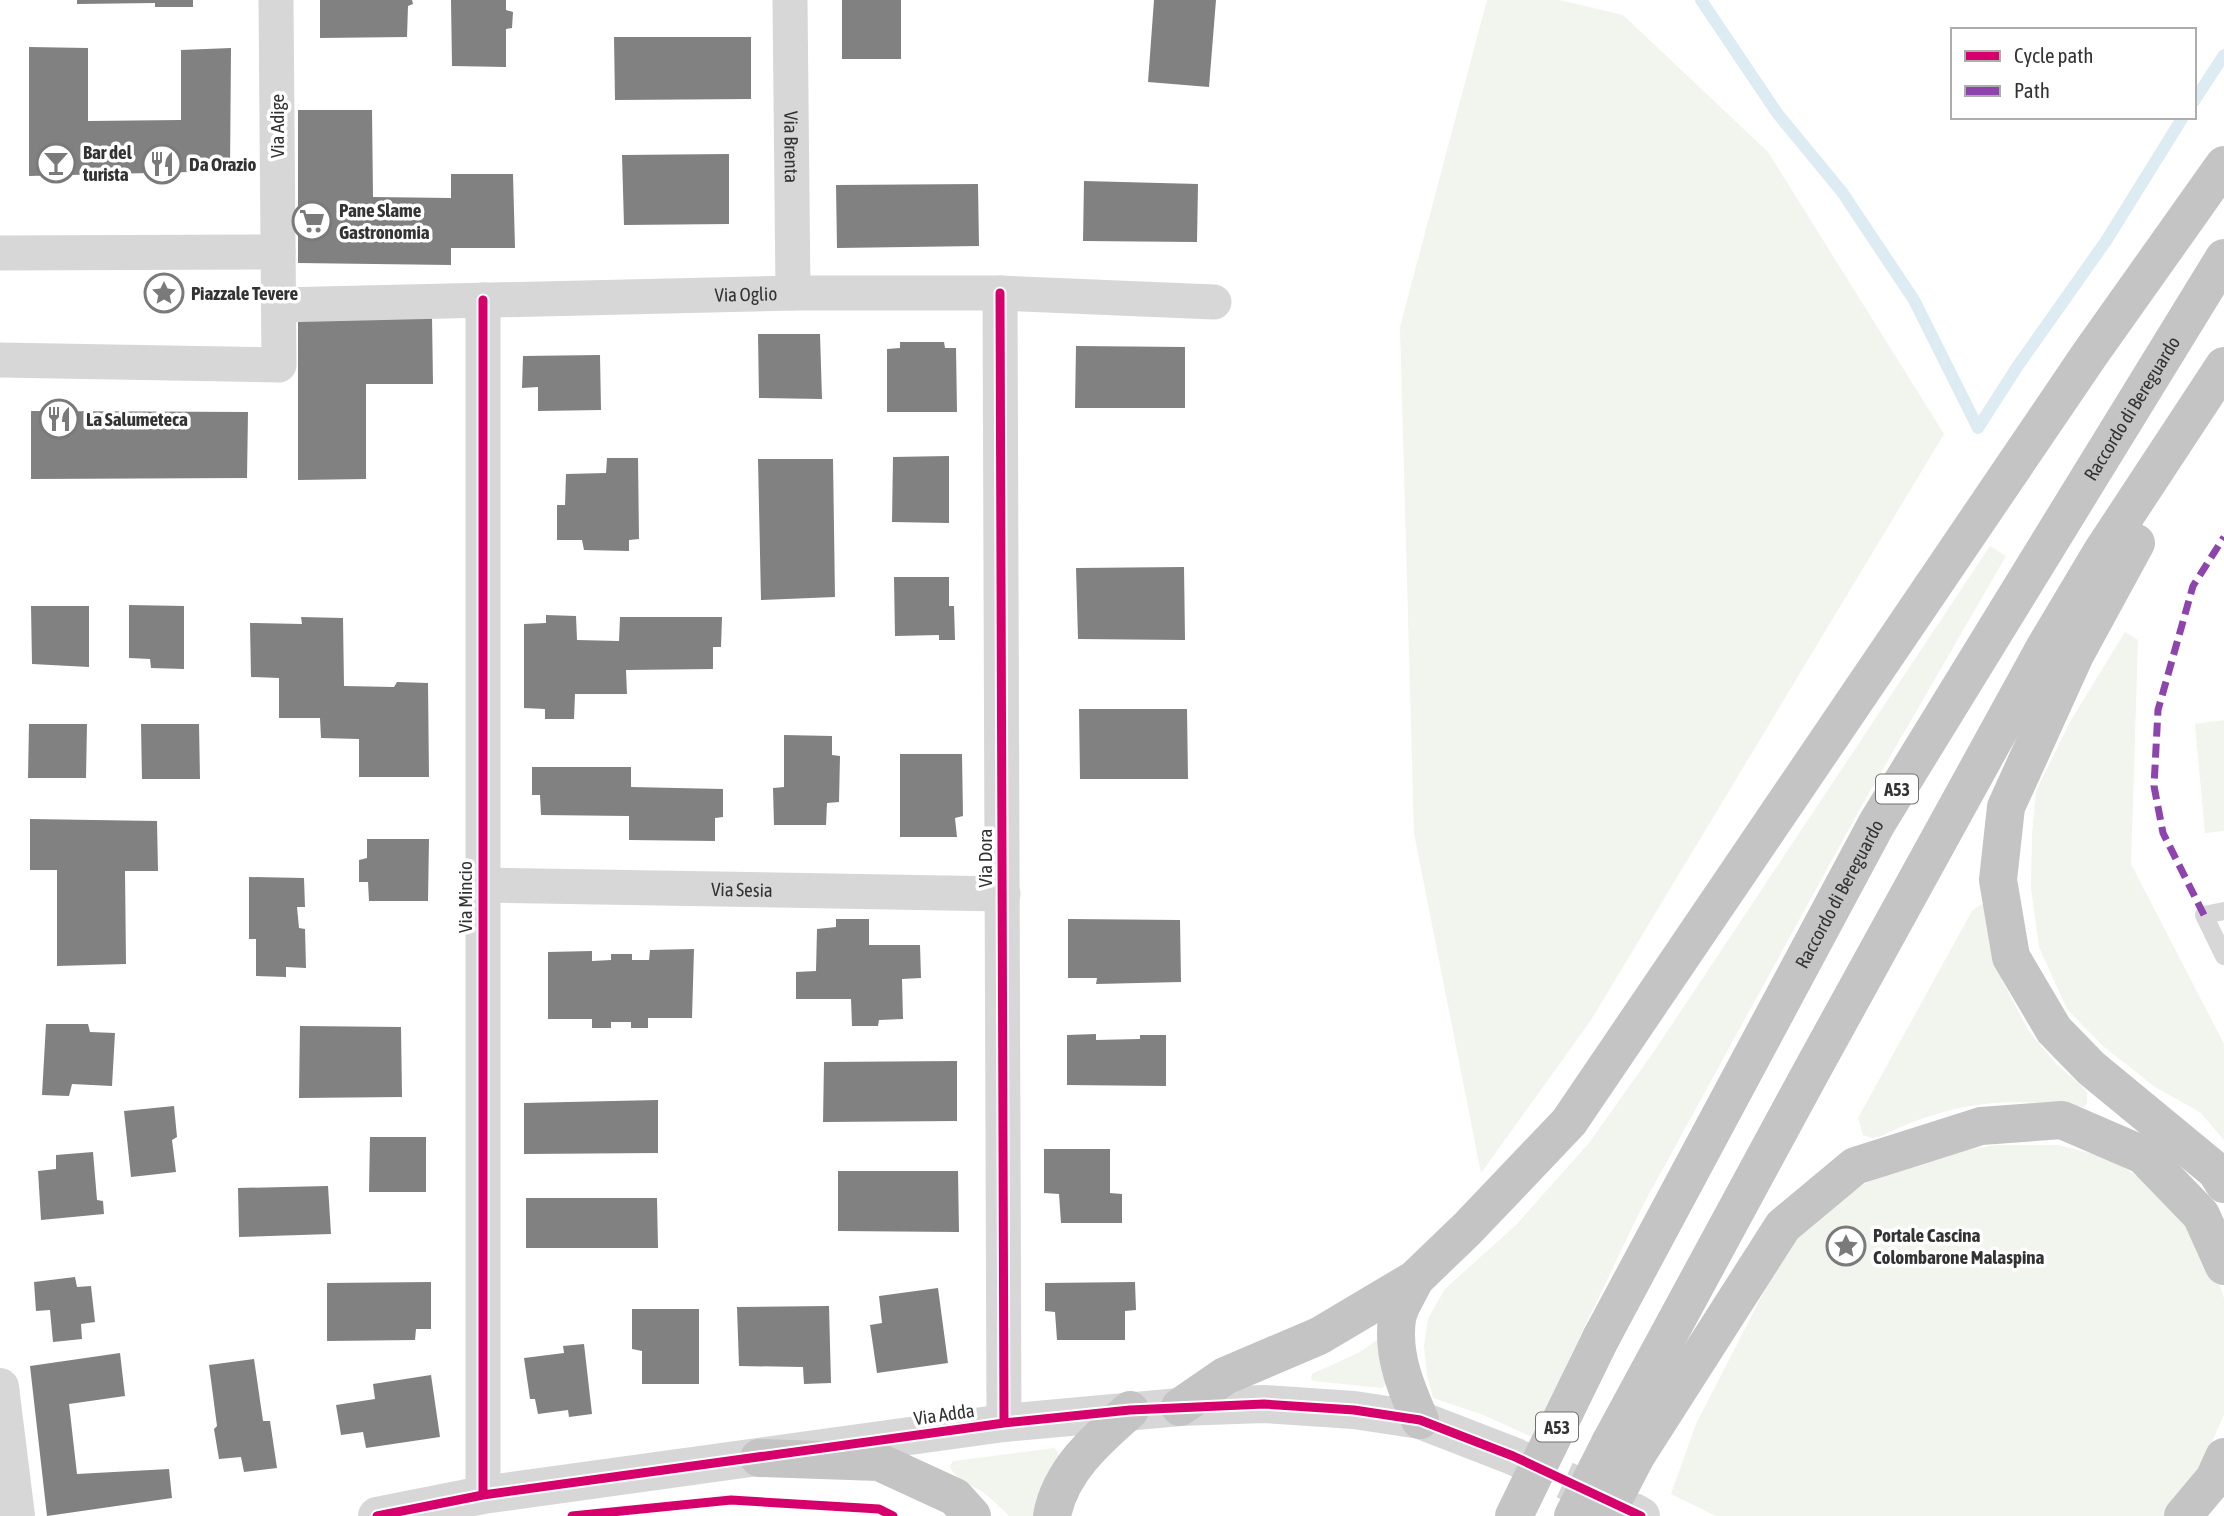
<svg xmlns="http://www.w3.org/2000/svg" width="2224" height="1516" font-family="'Asap Condensed',sans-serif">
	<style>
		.green { fill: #f1f5ed }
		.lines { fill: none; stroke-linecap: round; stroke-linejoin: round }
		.stream { stroke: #ddebf3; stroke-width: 12 }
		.building { fill: #818181 }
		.tertiary-tunnel { stroke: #d6d6d6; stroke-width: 38; stroke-dasharray: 38 19; stroke-linecap: butt }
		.service { stroke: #d7d7d7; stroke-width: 18 }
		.minor { stroke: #d7d7d7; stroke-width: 35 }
		.tertiary { stroke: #d7d7d7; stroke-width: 38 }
		.motorway { stroke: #c4c4c4; stroke-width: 38 }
		.motorway-bridge { stroke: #c4c4c4; stroke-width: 38 }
		.quiet { stroke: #8e44ad; stroke-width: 7; stroke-dasharray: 14 7; stroke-linecap: butt }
		.cycleway-casing { stroke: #fff; stroke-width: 13 }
		.cycleway { stroke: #d6006c; stroke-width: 9 }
		.labels { text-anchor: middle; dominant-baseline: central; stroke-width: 7; stroke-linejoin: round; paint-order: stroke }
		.shield { fill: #fff; stroke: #707070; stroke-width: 2 }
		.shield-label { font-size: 18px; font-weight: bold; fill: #333 }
		.street-label { font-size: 19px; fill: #333; stroke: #fff }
		.poi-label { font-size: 19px; font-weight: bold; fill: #333; stroke: #fff; text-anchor: start }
	</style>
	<rect width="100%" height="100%" fill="#fff"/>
	<path class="green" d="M1487,0H1559L1623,15L1768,152L1944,434L1591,1020L1481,1173L1414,833L1400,327Z
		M1990,546L2006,556L1861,807L1642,1207L1532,1437L1481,1414L1433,1398L1427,1374L1424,1346L1428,1319L1445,1289L1516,1225L1589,1143L1655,1050Z
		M2125,632L2138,640L2131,864L2224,1044V1140L2200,1112L2155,1087L2103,1046L2067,1009L2039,947L2031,888L2032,835L2036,791L2071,720Z
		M2224,720V831L2205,833L2195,724Z
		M1986,903L2002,980L2028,1030L2055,1063L2083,1087L2087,1093V1104L2083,1107C2001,1097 1954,1101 1879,1137L1872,1138L1863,1135L1858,1118L1972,911L1980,905Z
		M1995,1145H2058L2112,1159L2151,1186L2192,1230L2217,1277L2224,1298V1415L2190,1491L2168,1516H1716L1671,1494L1696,1424L1786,1249L1821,1215L1864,1184L1935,1156Z
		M1377,1340H1379L1390,1381L1382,1388L1313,1381L1311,1378L1312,1374L1360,1352Z
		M1054,1448L1058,1452L1059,1458L1038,1497L1033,1516H1009C1001,1508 993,1500 984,1493C973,1485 954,1480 950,1466L953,1461Z"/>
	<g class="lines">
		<path class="stream" d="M1701,0L1777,113L1842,192L1914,300L1978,428L2017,367L2106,241L2183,117
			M2194,101L2224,55"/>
	</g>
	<path class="building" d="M77,0H193V7H155V3L77,4Z
		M320,0H412L413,4L408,6L407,37L320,38Z
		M451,0H506V10L513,12L512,28L506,29V67L452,66Z
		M842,0H901V59H842Z
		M1154,0H1216L1209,87L1148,82Z
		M614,37H751V99L615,100Z
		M29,47L88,48V121L181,120V50L231,48L230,171L29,176Z
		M298,110H372L373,197L451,198V174H513L515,248H451V265L298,263Z
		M729,154V224L624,225L622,155Z
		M1084,181L1198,184L1197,242L1083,241Z
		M978,184L979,246L837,248L836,185Z
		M298,316H432L433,384H366V479L298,480Z
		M758,334H820L822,399L759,398Z
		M900,342H944L945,348H956L957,412H887V349L900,348Z
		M1076,346L1185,347V408H1075Z
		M600,355L601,410L538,411V387L522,388L523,356Z
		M31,411L248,412L247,478L31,479Z
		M949,456V523L892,522L893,457Z
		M607,458H638L639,539L629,540V551L584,550L582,540H557V505H565L566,474L606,473Z
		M758,459H833L835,597L761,600Z
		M1184,567L1185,640L1078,639L1076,568Z
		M894,577H949V606H954L955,640H939V635L895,636Z
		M129,605L184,606V669L151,668L150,659L129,658Z
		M31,606H89V667L32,664Z
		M546,615L576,616L577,640L619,641L620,617H722L721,647H713V669L626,670L627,694H575L574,719H545V709L524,708V624L546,623Z
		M301,617L343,618L344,686L394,687L397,682L428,683L429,777H359V739L321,738L320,718H279V678L251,677L250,623L302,624Z
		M1079,709H1187L1188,779H1080Z
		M29,724H87L86,778H28Z
		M141,724H199L200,779H142Z
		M784,735L832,736V755L840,756L839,802L827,803L826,825H774L773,788L784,787Z
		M900,754H962L963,816L955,818L957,837H900Z
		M532,767H631V787L723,789V817L715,818V841L629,840V816L541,815L540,795H532Z
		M30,819L157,821L158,871H125L126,964L57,966V870H30Z
		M367,839H429L428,901H369L368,882H359V860L367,858Z
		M249,877L304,878L305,907H297L299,928L305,929L306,968L286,967V977L256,976V939H249Z
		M836,919H869V945H920L921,978L902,979L903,1019L879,1020L878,1026H852L851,999H796V972L816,971L817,929L836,927Z
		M1068,919L1180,920L1181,982L1096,984L1097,978H1068Z
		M694,949L692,1018H648V1028H631V1022H611V1028H592V1019H548V952L592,951V961L611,960V954H632V960H649L650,950Z
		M46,1024H88L90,1032L115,1033L112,1086L72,1084L69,1096L42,1095Z
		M300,1026L401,1027L402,1097L299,1098Z
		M1096,1034V1040L1140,1039V1035H1166V1086L1067,1085V1035Z
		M957,1061V1121L823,1122L824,1062Z
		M658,1100V1153L524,1154V1103Z
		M174,1106L177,1137L172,1140L176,1172L131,1177L124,1111Z
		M370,1137H426V1192H369Z
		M1044,1149H1110V1193L1122,1194V1223H1061L1059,1194L1044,1193Z
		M93,1152L97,1200L103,1201L104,1214L41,1220L38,1171L56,1169V1155Z
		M838,1171H958L959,1232L838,1231Z
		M328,1186L331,1234L239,1237L238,1188Z
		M526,1198H657L658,1248H526Z
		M75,1277L77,1287L91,1286L95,1322L81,1324L82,1339L53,1342L50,1310L36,1311L34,1282Z
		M431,1282V1329H416L415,1340L327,1341V1283Z
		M1135,1282L1136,1310L1125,1311V1340H1057L1055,1312L1045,1311V1283Z
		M938,1288L948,1363L877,1373L870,1325L882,1323L879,1296Z
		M829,1306L831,1383L804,1384L803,1367L739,1366L737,1307Z
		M632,1309H699V1384H642V1351L632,1349Z
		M584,1344L592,1414L569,1417L568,1410L538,1414L535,1399H530L524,1358L564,1353L563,1346Z
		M120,1353L125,1396L69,1404L77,1474L169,1469L172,1498L47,1516L30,1366Z
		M254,1359L263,1421H270L277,1468L244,1472L241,1457L219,1459L214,1429L217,1426L209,1365Z
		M431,1375L440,1437L366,1448L363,1432L341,1435L336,1405L375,1399L373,1384Z"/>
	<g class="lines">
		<path class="tertiary-tunnel" d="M1513,1456L1616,1504"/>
		<path class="service" d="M2224,911L2204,915L2224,956"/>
		<g class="minor">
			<path id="s1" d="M790,0L793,293"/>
			<path d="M0,253L278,252"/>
			<path d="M1000,293L1004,1423"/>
			<path d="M483,300V1495"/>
			<path id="s2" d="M279,305L793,293H1000L1214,302"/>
			<path d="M0,360L279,365L276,0"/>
			<path id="s3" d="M483,885L1003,894"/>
		</g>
		<path class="tertiary" d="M0,1387L16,1516
			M1634,1512L1641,1516
			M377,1516L483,1495L1004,1423L1180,1407L1264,1404L1354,1410L1420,1420L1513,1456"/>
		<g class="motorway">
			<path d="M2136,543L2075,655L2006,807L1998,880L2011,957L2054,1030L2091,1068L2216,1171L2224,1184"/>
			<path d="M1415,1279C1410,1291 1399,1306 1397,1319C1392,1355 1406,1388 1420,1420"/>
			<path id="s4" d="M1601,1338L1877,823L2224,258"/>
			<path d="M1180,1407L1225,1376L1319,1336L1415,1279L1467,1229L1569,1122L2090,354L2224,165"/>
			<path d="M1610,1443L1811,1072L2045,647L2101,553L2224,366"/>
			<path d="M1636,1456L1783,1226L1855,1166L1981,1126L2062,1120L2143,1155L2201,1215L2224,1266"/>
			<path d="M759,1458L879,1462L955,1497L972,1516"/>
			<path d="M1052,1516C1060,1471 1097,1439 1130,1410"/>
			<path d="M2183,1516L2214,1479L2224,1457"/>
		</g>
		<path class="motorway-bridge" d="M1514,1516L1601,1338
			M1573,1516L1610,1443
			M1605,1516L1636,1456"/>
		<path class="quiet" d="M2204,915L2163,833L2154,786L2158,710L2193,586L2224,537"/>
		<defs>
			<path id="cycleway" d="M1000,293L1004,1423
				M483,300V1495
				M377,1516L483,1495L1004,1423L1130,1410L1264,1404L1354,1410L1420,1420L1513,1456L1641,1516
				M572,1516L731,1500L879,1509L893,1516"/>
		</defs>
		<use href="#cycleway" class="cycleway-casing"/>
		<use href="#cycleway" class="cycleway"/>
	</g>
	<defs>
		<symbol id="bar-ring" viewBox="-11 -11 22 22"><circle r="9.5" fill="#fff" stroke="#7a7a7a" stroke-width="1.5"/><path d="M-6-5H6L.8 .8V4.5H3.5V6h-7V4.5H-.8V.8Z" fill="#7a7a7a"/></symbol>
		<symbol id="restaurant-ring" viewBox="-11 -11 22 22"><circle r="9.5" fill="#fff" stroke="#7a7a7a" stroke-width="1.5"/><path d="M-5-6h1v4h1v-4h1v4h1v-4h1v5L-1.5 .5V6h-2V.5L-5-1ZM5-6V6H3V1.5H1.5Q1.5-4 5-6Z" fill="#7a7a7a"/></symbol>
		<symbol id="supermarket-ring" viewBox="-11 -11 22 22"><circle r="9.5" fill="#fff" stroke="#7a7a7a" stroke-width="1.5"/><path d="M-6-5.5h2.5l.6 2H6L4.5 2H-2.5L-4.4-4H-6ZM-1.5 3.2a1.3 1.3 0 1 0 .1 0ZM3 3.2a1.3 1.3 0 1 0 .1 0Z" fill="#7a7a7a"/></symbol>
		<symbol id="sight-ring" viewBox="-11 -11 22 22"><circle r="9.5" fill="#fff" stroke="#7a7a7a" stroke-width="1.5"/><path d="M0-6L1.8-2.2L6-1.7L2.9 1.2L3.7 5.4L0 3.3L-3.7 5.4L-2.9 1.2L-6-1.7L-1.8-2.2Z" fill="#7a7a7a"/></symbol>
	</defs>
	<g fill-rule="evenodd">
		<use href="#bar-ring" x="34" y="141" width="44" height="44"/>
		<use href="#restaurant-ring" x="140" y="142" width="44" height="44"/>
		<use href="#supermarket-ring" x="290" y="199" width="44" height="44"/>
		<use href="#sight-ring" x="142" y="271" width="44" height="44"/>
		<use href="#restaurant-ring" x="37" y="397" width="44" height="44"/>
		<use href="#sight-ring" x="1824" y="1224" width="44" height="44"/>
	</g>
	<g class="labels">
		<g class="shield">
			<rect x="1876" y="774.5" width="42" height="29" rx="5"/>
			<rect x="1536" y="1412.5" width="42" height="29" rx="5"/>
		</g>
		<g class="shield-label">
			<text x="1897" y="789">A53</text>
			<text x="1557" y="1427">A53</text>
		</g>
		<g class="street-label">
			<text transform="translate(277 126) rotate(-90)">Via Adige</text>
			<text stroke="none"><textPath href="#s1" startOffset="147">Via Brenta</textPath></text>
			<text stroke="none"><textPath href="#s2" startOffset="467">Via Oglio</textPath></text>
			<text stroke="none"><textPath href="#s4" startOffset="1071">Raccordo di Bereguardo</textPath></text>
			<text transform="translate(985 858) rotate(-90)">Via Dora</text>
			<text stroke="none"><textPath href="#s3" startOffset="259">Via Sesia</textPath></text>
			<text stroke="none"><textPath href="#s4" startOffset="504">Raccordo di Bereguardo</textPath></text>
			<text transform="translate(465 897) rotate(-90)">Via Mincio</text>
			<text transform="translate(944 1414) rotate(-8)">Via Adda</text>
		</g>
		<g class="poi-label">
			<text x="83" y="152">Bar del<tspan x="83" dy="22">turista</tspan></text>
			<text x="189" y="164">Da Orazio</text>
			<text x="339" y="210">Pane Slame<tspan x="339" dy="22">Gastronomia</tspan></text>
			<text x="191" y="293">Piazzale Tevere</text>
			<text x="86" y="419">La Salumeteca</text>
			<text x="1873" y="1235">Portale Cascina<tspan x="1873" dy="22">Colombarone Malaspina</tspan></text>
		</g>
	</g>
	<rect x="1951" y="28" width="245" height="91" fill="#ffffff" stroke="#adadad" stroke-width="2"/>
	<rect x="1965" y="51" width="35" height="10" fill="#d6006c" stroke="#adadad" stroke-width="2"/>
	<text x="2014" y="63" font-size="21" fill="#333333">Cycle path</text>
	<rect x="1965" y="86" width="35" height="10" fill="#8e44ad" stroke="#adadad" stroke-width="2"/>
	<text x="2014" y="98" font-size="21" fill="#333333">Path</text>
</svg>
